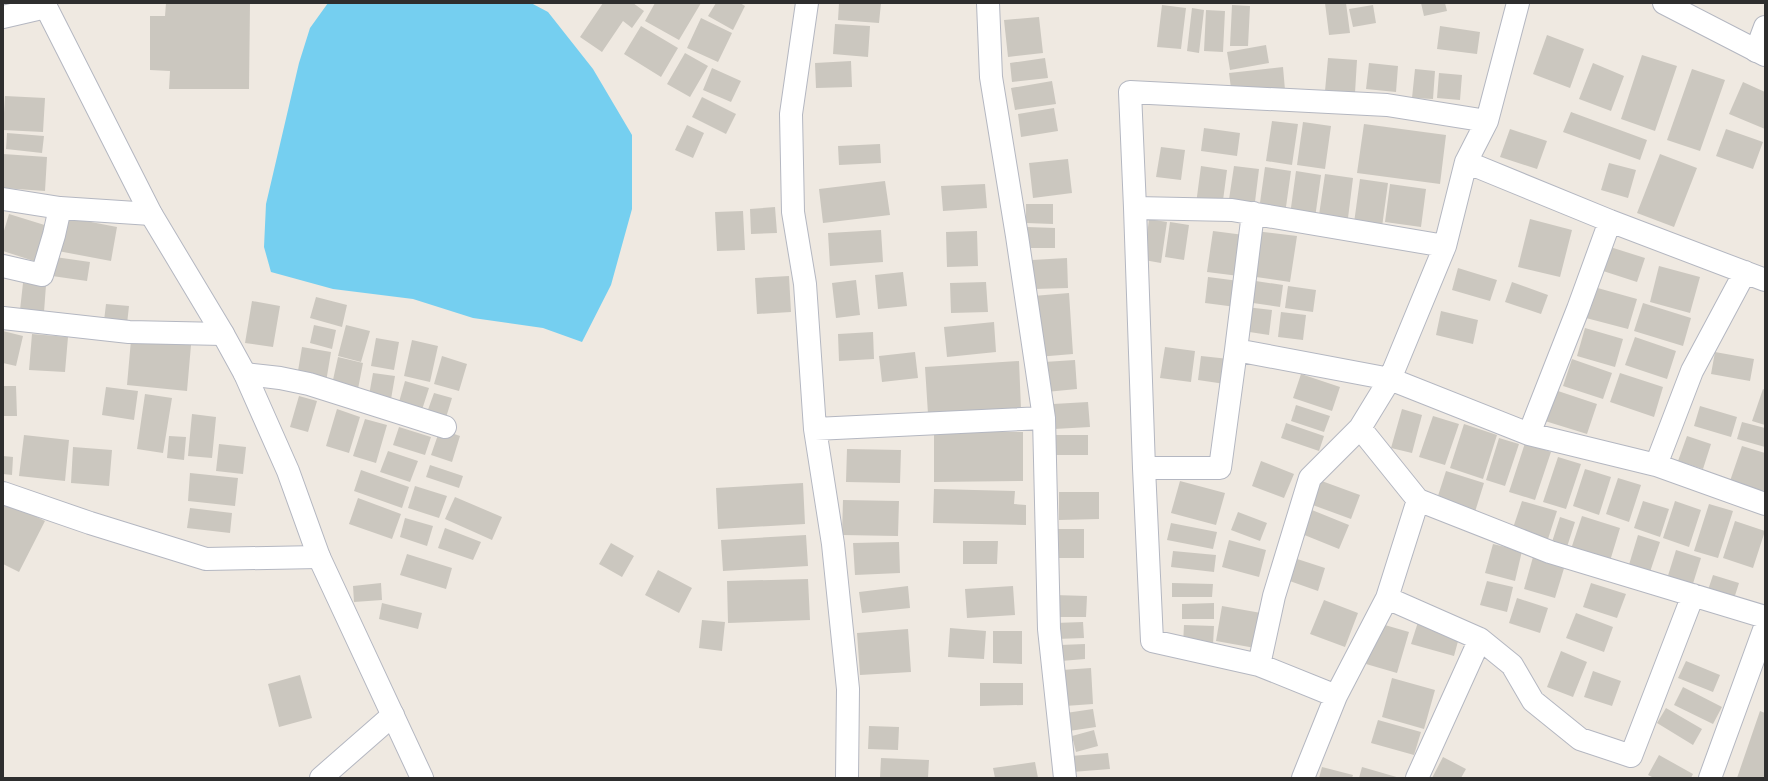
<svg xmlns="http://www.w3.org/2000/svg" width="1768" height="781" font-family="Helvetica,sans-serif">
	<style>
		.water { fill: #75cff0 }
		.building { fill: #cbc7bf }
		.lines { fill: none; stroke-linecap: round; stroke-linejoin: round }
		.street-casing { stroke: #b4b7c1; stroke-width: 24 }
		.secondary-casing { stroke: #b4b7c1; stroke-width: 24 }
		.street { stroke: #fff; stroke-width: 22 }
		.secondary { stroke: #fff; stroke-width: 22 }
	</style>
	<rect width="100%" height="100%" fill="#efe9e1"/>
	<path class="water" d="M328,3H531L548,12L593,69L632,135V209L611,285L582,342L543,328L473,318L413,299L333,289L271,272L264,247L266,204L299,63L310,28Z"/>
	<path class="building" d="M166,3H250L249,89H169L170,71L150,70V16H165Z
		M603,3H633L644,11L632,28L623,21L602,52L580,37Z
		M655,3H701L679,40L645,21Z
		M716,3H740L745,6L733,30L708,16Z
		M839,3H881L879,23L838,20Z
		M1325,3H1346L1350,33L1329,35Z
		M1421,3H1445L1447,11L1424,16Z
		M1162,5L1186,8L1181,49L1157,47Z
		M1232,5L1250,6L1248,46H1230Z
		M1373,5L1376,23L1353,27L1349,9Z
		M1192,8L1204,10L1199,53L1187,51Z
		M1206,10L1225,11L1223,52L1204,51Z
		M1039,17L1043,53L1008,57L1004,20Z
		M701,18L732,33L718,62L687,48Z
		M835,24L870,26L868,57L833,54Z
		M641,26L678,48L661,77L624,54Z
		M1440,26L1480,32L1477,54L1437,49Z
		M1547,35L1584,49L1570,88L1533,74Z
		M1266,45L1269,63L1230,70L1227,52Z
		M685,53L708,66L690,97L667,84Z
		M1642,55L1677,66L1655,131L1621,119Z
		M1045,58L1048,78L1012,82L1010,63Z
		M1328,58L1357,60L1355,93L1325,91Z
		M851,61L852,87L816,88L815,63Z
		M1369,63L1398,66L1396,92L1366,89Z
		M1593,63L1624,76L1611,111L1579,99Z
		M1283,67L1285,90L1232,96L1229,73Z
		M712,68L741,81L731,102L703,90Z
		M1415,69L1435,71L1433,99L1412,98Z
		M1692,69L1725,80L1700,151L1667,140Z
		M1439,73L1462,75L1460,100L1437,98Z
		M1052,81L1056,104L1015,110L1011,88Z
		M1743,82L1765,92V129L1729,114Z
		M5,96L45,98L43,132L3,130Z
		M702,97L736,114L726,134L692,117Z
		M1054,108L1058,131L1021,137L1018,114Z
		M1571,112L1647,140L1640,160L1563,132Z
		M1272,121L1298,124L1292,165L1266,161Z
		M1303,122L1331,126L1325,169L1297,165Z
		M1364,124L1446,135L1440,184L1357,173Z
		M687,125L704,133L693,158L675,150Z
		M1204,128L1240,133L1237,156L1201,151Z
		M1510,129L1547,141L1537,169L1500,157Z
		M1726,129L1763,142L1753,169L1716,156Z
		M7,133L44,136L42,153L6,149Z
		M880,144L881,163L839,165L838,146Z
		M1161,147L1185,150L1181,180L1156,177Z
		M3,154L47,157L45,191L3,188Z
		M1660,154L1697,168L1674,227L1637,213Z
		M1068,159L1072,193L1033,198L1029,163Z
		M1609,163L1636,170L1628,198L1601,190Z
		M1201,166L1227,170L1222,208L1196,204Z
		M1234,166L1259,169L1254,210L1228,206Z
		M1265,167L1291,171L1285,214L1259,210Z
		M1296,171L1321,175L1315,218L1290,215Z
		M1325,174L1353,178L1347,226L1318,222Z
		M1360,179L1388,183L1382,227L1354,223Z
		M885,181L890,215L823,223L819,189Z
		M985,184L987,208L943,211L941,186Z
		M1390,184L1426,189L1421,227L1385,222Z
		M1026,204H1053V224L1026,223Z
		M775,207L777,233L751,234L750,209Z
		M743,211L745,250L717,251L715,212Z
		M9,214L51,227L40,263L3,251V234Z
		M65,217L117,227L111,261L58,251Z
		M1149,219L1167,222L1161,263L1144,260Z
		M1530,219L1572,230L1560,277L1518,267Z
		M1170,222L1189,225L1184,260L1165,257Z
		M1027,227L1055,228V248H1027Z
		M881,230L883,262L830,266L828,233Z
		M977,231L978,266L947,267L946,232Z
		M1213,231L1244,235L1239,276L1207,272Z
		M1255,231L1297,236L1290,282L1249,276Z
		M1607,246L1645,258L1637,282L1600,270Z
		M55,257L90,262L87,281L52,276Z
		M1067,258L1068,288L1034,289L1032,260Z
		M1659,266L1700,277L1690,313L1650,302Z
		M1458,268L1497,280L1490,301L1452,290Z
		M903,272L907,306L878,309L875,275Z
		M789,276L791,312L757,314L755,278Z
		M1208,277L1239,281L1236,307L1205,303Z
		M856,280L860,315L836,318L832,283Z
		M1249,280L1283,285L1280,307L1246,302Z
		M986,282L988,312L951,313L950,283Z
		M1512,282L1548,295L1541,314L1505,302Z
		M23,283L46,285L44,312L20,310Z
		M1288,286L1316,290L1313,312L1285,308Z
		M1594,287L1637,299L1628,329L1586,318Z
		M1069,293L1073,354L1037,357L1033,296Z
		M316,297L347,305L342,327L310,318Z
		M252,301L280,306L273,347L245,343Z
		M1643,303L1691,318L1683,346L1634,331Z
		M106,304L129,306L127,324L104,321Z
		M1246,307L1272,310L1269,335L1243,331Z
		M1441,311L1478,320L1473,344L1436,335Z
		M1281,312L1306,315L1303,340L1278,337Z
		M994,322L996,352L947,357L944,327Z
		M314,325L336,330L332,349L310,343Z
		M346,325L370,331L361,362L338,356Z
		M1585,328L1623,339L1615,367L1577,356Z
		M3,331L23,336L16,366L3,363Z
		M873,332L874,359L839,361L838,334Z
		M32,334L68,337L65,372L29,370Z
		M1635,337L1676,351L1667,379L1625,365Z
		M376,338L399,342L394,370L371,366Z
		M131,340L191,345L187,391L127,385Z
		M412,340L438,346L430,382L404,376Z
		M302,347L331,352L326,382L297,377Z
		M1165,347L1195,351L1191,382L1160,378Z
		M915,352L918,378L882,382L879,356Z
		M1715,352L1754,359L1750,381L1711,374Z
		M442,356L467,364L459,391L434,384Z
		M1201,356L1229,359L1225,384L1198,380Z
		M338,357L363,363L357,394L331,389Z
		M1572,359L1612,373L1603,399L1563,386Z
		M1075,360L1077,389L1046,392L1044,362Z
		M1019,361L1021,409L928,414L925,367Z
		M373,373L395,376L390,405L368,401Z
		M1620,373L1663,387L1654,417L1610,402Z
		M1301,374L1340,387L1332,411L1293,398Z
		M405,381L429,388L420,416L397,409Z
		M3,386H16L17,416H3Z
		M106,387L138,391L134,420L102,415Z
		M1763,389L1765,390V425L1752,421Z
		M1555,390L1597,404L1587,434L1545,421Z
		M434,393L452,398L444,424L425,418Z
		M145,394L172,398L163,453L137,449Z
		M299,396L317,401L308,432L290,427Z
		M1088,402L1090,427L1054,429L1053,404Z
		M1296,405L1330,416L1324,432L1291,421Z
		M1700,406L1737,417L1731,437L1694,426Z
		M337,409L360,417L349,453L326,446Z
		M1402,409L1422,415L1412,453L1391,448Z
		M192,414L216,417L212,458L188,456Z
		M1433,416L1459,424L1445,465L1419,457Z
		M365,419L387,425L376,463L353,456Z
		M1742,422L1765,428V447L1737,439Z
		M1286,423L1324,436L1319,451L1281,438Z
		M1464,424L1497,435L1483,479L1450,468Z
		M399,427L431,437L425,455L393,445Z
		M440,429L460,436L452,462L431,455Z
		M934,432H1023V481L934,482Z
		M24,435L69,440L65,481L19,476Z
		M1056,435H1088V455H1056Z
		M169,436L186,437L184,460L167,458Z
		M1687,436L1711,444L1703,469L1678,461Z
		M1499,438L1519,444L1505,486L1486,480Z
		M1525,443L1551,452L1535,500L1509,492Z
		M219,444L246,447L243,474L216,471Z
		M1742,446L1765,453V486L1763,493L1730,481Z
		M73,447L112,450L109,486L71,483Z
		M847,449L901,450L900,483L846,482Z
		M388,451L418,461L410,482L380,472Z
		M3,456L13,457L12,475L3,474Z
		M1558,457L1581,464L1566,509L1543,502Z
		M1261,461L1294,474L1284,498L1252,486Z
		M430,465L463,476L459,488L426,477Z
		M1585,469L1611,477L1599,515L1573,506Z
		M361,470L409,487L402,508L354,491Z
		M1446,471L1484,483L1474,515L1436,502Z
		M190,473L238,478L235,506L188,501Z
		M1618,478L1641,485L1629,522L1606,514Z
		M1319,480L1360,495L1351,519L1310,504Z
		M1180,481L1225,493L1216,525L1171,513Z
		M803,483L805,524L718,529L716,488Z
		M415,486L447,496L439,518L408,508Z
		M934,489L1015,491L1014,504L1026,505V525L933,523Z
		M1059,492H1099V519L1059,520Z
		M455,497L502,517L492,540L445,519Z
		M358,498L401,514L392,539L349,524Z
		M3,500L45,521L19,572L3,564Z
		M843,500L899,501L898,536L842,535Z
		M1522,501L1557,511L1548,539L1513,528Z
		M1643,501L1669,509L1660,537L1634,528Z
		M1675,501L1701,510L1689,547L1663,538Z
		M1709,504L1733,511L1718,558L1694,551Z
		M190,508L232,513L230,533L187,528Z
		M1307,508L1349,525L1339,549L1297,532Z
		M1238,512L1267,523L1260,541L1231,530Z
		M1582,516L1620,528L1610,561L1571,549Z
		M1560,517L1575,522L1567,547L1552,542Z
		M405,518L433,526L427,546L400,537Z
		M1735,521L1765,531L1753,568L1723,558Z
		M1171,523L1217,532L1213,549L1167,540Z
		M445,528L481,542L473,560L438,548Z
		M1058,529H1084V558H1059Z
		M806,535L808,566L723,571L721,540Z
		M1638,535L1660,542L1649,575L1628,568Z
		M1229,540L1266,550L1259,577L1222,567Z
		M963,541H998L997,564H963Z
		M899,542L900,573L855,575L853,543Z
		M611,543L634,556L622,577L599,564Z
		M1493,544L1522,551L1515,581L1485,573Z
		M1676,550L1701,558L1691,590L1666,582Z
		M1173,551L1216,555L1214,572L1171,567Z
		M407,554L452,568L446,589L400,575Z
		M1291,557L1325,568L1318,591L1284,579Z
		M1533,557L1565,565L1555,598L1524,589Z
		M658,570L692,588L679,613L645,595Z
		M1713,575L1739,583L1732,605L1706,596Z
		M808,579L810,620L728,623L727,581Z
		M1487,581L1513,587L1507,612L1480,605Z
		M381,583L382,600L354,602L353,586Z
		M1172,583L1213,584L1212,597H1172Z
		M1591,583L1626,594L1617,618L1583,607Z
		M908,586L910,608L862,613L859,592Z
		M1013,586L1015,615L967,618L965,589Z
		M1054,595L1087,596L1086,617H1053Z
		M1517,598L1548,608L1540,633L1509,623Z
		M1324,600L1358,613L1345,647L1310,634Z
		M382,603L422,613L418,629L379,619Z
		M1214,603V619H1182V604Z
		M1222,606L1261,613L1255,648L1216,641Z
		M1576,613L1613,627L1604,652L1566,638Z
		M702,620L725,622L722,651L699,648Z
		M1083,622L1084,638L1056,639L1055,623Z
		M1418,622L1460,634L1454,656L1411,644Z
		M1378,623L1409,632L1397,673L1366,664Z
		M1184,625L1214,626L1213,645L1183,644Z
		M950,628L986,631L984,659L948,657Z
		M908,629L911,672L860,675L857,633Z
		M993,631H1022V664L993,663Z
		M1085,644V659L1061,661L1060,645Z
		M1561,651L1587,662L1573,697L1547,687Z
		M1686,661L1720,675L1713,692L1678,678Z
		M1091,668L1093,704L1065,706L1062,670Z
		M1593,671L1621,681L1612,706L1584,697Z
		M300,675L312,718L279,727L268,684Z
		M1392,678L1435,690L1424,729L1382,717Z
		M980,683H1023V705L980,706Z
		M1683,687L1722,707L1713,724L1674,705Z
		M1666,708L1702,729L1693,745L1657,723Z
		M1093,709L1096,727L1069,731L1066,713Z
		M1760,711L1765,713V778H1737Z
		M1378,720L1421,732L1414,755L1371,743Z
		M869,726L899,727L898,750L868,749Z
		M1094,730L1098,746L1076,752L1072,736Z
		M1108,753L1110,769L1072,772L1071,756Z
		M1659,755L1693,774L1691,778H1654L1648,775Z
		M1443,757L1466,769L1461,778H1432Z
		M881,758L929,760L928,778H880Z
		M1035,762L1038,778H995L993,768Z
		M1322,767L1353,775L1352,778H1319Z
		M1362,767L1400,778H1359Z"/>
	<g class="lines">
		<defs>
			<path id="street" d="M807,3L791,114L793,212L805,284L815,429L833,544L848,689L847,778
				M988,3L991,77L1017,236L1044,418L1049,629L1065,778
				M3,17L46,7
				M1756,51L1765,27
				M1487,121L1518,3
				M3,199L60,208L151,214
				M1135,208L1144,468L1152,641L1259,665
				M1253,213L1236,350L1390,379L1360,428L1418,500L1550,552L1765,617
				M1445,246L1466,162
				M3,266L42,275L54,235L60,208
				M1765,280L1610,221L1466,162L1487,121L1387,105L1130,92L1135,208L1232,210L1445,246L1390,379L1529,434L1656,465L1765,504
				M3,318L129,332L223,334
				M245,374L280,378L309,384L445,427
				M815,429L1044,418
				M1529,434L1578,309L1610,221
				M1656,465L1692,371L1745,272
				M1144,468H1220L1236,350
				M3,493L90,523L206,559L319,557
				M1480,639L1512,665L1533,701L1580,739L1631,756L1693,595
				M1336,696L1259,665L1274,596L1310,478L1360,428
				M321,778L393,715
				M1303,778L1336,696L1387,598
				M1417,778L1480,639L1387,598L1418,500
				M1710,778L1765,627"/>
			<path id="secondary" d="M44,3L151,214L223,334L245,374L288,471L319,557L422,778
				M1664,3L1765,55"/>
		</defs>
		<use href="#street" class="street-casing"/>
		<use href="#secondary" class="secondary-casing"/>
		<use href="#street" class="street"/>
		<use href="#secondary" class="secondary"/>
	</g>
	<rect width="1768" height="781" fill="none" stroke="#2e2e2e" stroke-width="8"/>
</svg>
